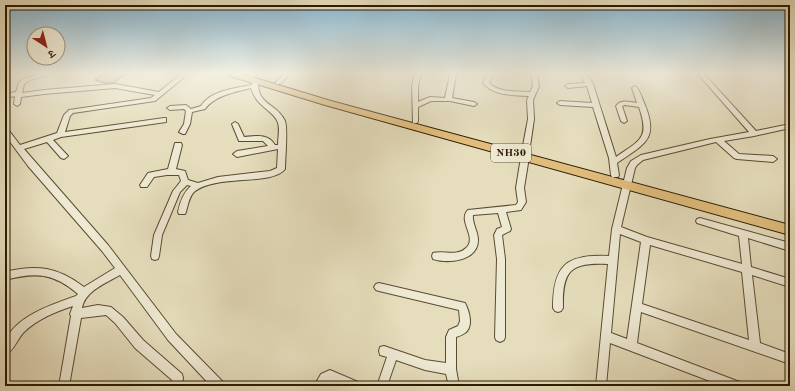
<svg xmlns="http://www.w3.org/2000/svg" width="795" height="391" font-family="'Old Standard TT','Noto Serif Devanagari',serif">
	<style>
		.building { fill: #d8a893; stroke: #2b1a01 }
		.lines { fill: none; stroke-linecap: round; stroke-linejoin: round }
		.minor-casing { stroke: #5a4b30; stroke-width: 2 }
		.highway-casing { stroke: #2b1a01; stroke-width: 2 }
		.minor { fill: #eee9d3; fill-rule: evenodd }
		.highway { fill: #e2be7e; fill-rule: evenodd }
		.labels { text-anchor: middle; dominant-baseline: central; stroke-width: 3.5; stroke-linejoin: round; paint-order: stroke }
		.shield { fill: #eee9d3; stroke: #665840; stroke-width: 1 }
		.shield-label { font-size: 11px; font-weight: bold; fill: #2b1a01 }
	</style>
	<rect width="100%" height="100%" fill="#e5ddbc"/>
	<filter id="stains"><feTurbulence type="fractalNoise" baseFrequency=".005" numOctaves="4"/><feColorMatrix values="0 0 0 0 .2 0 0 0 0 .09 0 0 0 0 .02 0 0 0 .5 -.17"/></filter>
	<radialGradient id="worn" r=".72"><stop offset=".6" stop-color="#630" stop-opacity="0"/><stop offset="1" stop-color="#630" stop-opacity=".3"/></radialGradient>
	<path class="building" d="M104,74H126L113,83H105L95,80Z"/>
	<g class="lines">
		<defs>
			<path id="minor" d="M42,74H52L30,80L24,84L22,93L44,90L115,84L159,92L181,74H188L155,101L73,113L70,116L65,132L164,118H166V122L61,137L53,140L68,156L64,159L61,158L47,142L24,149L108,245L176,334L223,382L224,386H211L168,340L120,275C106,283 85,291 82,308L98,305L111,307L123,317L143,340L182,374L183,378L182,386H169L172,380L135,348L115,323L106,315L81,318L69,386H59L71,316L70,314L73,306C55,312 37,319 23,333C17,340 13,352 5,355C5,350 4,344 6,340C16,316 53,304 76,296L78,294C53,273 36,272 5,280V272C37,264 58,267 84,287L115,268L102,251L28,166L5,135V128H7L20,145L57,133L64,115L69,110L151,98L155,95L115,88L44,94L21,97L20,104L17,106L14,104L15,96L5,98V94L16,92L19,82L26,78Z
				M250,74H256L252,77L250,76Z
				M284,74H290L280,84H276V82Z
				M415,74H421L418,86V102L430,97L445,98L450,74H456L452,98L474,102L477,104L474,106L450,101H431L418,107V121L417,123H413L412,86Z
				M488,74H494L489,83C499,93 517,91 530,92L533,86L531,74H537L539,86L533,100L534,119L529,153L526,154L522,151L528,119L527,100L529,96C513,95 493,96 483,83Z
				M581,74H587L593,84L616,157C640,140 650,139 639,107L625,105L622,106L627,121L624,123L621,121L616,106C621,99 629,102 637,103L632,88L635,86C640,89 642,99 645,105C659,140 644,144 617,163L619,175L618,177H612L611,175L609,158L593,107L560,105L557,103L560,101L592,103L587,86L568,88L565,86L568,84L585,83Z
				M698,74H704L756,131L790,124V128L754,136L724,141L739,154L773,156L777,159L773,162L737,159L734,158L716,142L643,160L637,165L635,168L621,227L647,237L742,264L739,236L697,223L696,221L697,219L700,218L790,243V251L748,238L751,267L790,279V287L752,275L760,343L790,354V364L641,312L637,343L737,381L741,382L742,386H723L610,343L606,386H596L608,264C570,262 562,271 563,308L561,311L558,312L555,311L553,308C553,265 566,254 609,256L612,229L627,168L631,161L641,155L710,139L749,132ZM620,234L641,242L627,339L611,333ZM650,245L742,272L749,340L642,304Z
				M255,79L258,81C257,106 277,103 285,121C288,129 285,159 285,169C273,186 215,174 194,192C189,197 188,205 186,212L185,214H179L178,212C180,202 183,193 191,186L187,185L180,192L162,235L159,256L158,259L155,260L152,259L151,256L154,235L173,191L181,181L179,175H167L154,177L147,187H141L140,185L148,173L168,169L175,143H181L182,145L176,169L185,171L188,180L198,183L218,177L270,171L277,168L278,149L237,157L233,154L237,151L268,146L263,141H239L232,124L235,122L238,124L244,137C256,136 268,133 275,145H278C278,138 280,129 278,123C275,111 256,107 251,88C236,92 215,95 205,109L192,112L190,124L185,134H183L179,132L184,124L186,111L184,109L170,110L167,108L170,106L186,105L191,109L201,106C210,91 235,88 252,85V81Z
				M525,154L529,157L524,188L526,202L521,210L506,212L511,229L510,231L502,235L505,259V337L504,340L500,342L496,340L495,337L497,259L494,235L497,229L502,227L498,213L473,215C472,224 478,231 478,240C478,261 448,264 433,259L432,256L433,253C443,250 457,257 466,248C478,237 457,221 468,210L516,205L518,202L516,188L521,157Z
				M379,283L465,303C469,311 474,326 465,333C462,335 459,336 456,337V369L459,386H449L446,374L425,370L396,360L387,386H377L387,357L380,355L379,351L380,347L384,346L425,360L446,363V337L449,330L458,326L460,321L459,310L379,291L376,290L374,287L376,284Z
				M330,370L358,382L359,386H342L331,381L326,386H314L321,374Z"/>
			<path id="highway" d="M228,74H242L331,101L790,225V235L325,105L230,76Z"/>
		</defs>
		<use href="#minor" class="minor-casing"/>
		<use href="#highway" class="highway-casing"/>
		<use href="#minor" class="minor"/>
		<use href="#highway" class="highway"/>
	</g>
	<linearGradient id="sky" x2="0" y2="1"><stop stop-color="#87b7d3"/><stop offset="0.57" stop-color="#f3f0e1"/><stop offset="1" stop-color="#f3f0e1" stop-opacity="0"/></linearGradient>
	<rect width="795" height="129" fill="url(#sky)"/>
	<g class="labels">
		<rect class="shield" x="491" y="144" width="40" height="18" rx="3"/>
		<g class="shield-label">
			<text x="511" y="153">NH30</text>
		</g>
	</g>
	<rect width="795" height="391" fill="none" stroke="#e5ddbc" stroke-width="20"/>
	<rect x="6" y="6" width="783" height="379" fill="none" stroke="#2b1a01" stroke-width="2"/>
	<rect x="10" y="10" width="775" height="371" fill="none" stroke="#2b1a01"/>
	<g transform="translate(46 46) rotate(144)"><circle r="19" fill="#eee9d3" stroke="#a0967f"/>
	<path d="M0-3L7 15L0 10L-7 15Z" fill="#8f2418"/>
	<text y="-6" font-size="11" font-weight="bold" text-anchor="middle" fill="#2b1a01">उ</text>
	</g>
	<rect width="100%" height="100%" filter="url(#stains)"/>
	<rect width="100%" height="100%" fill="url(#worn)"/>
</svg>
